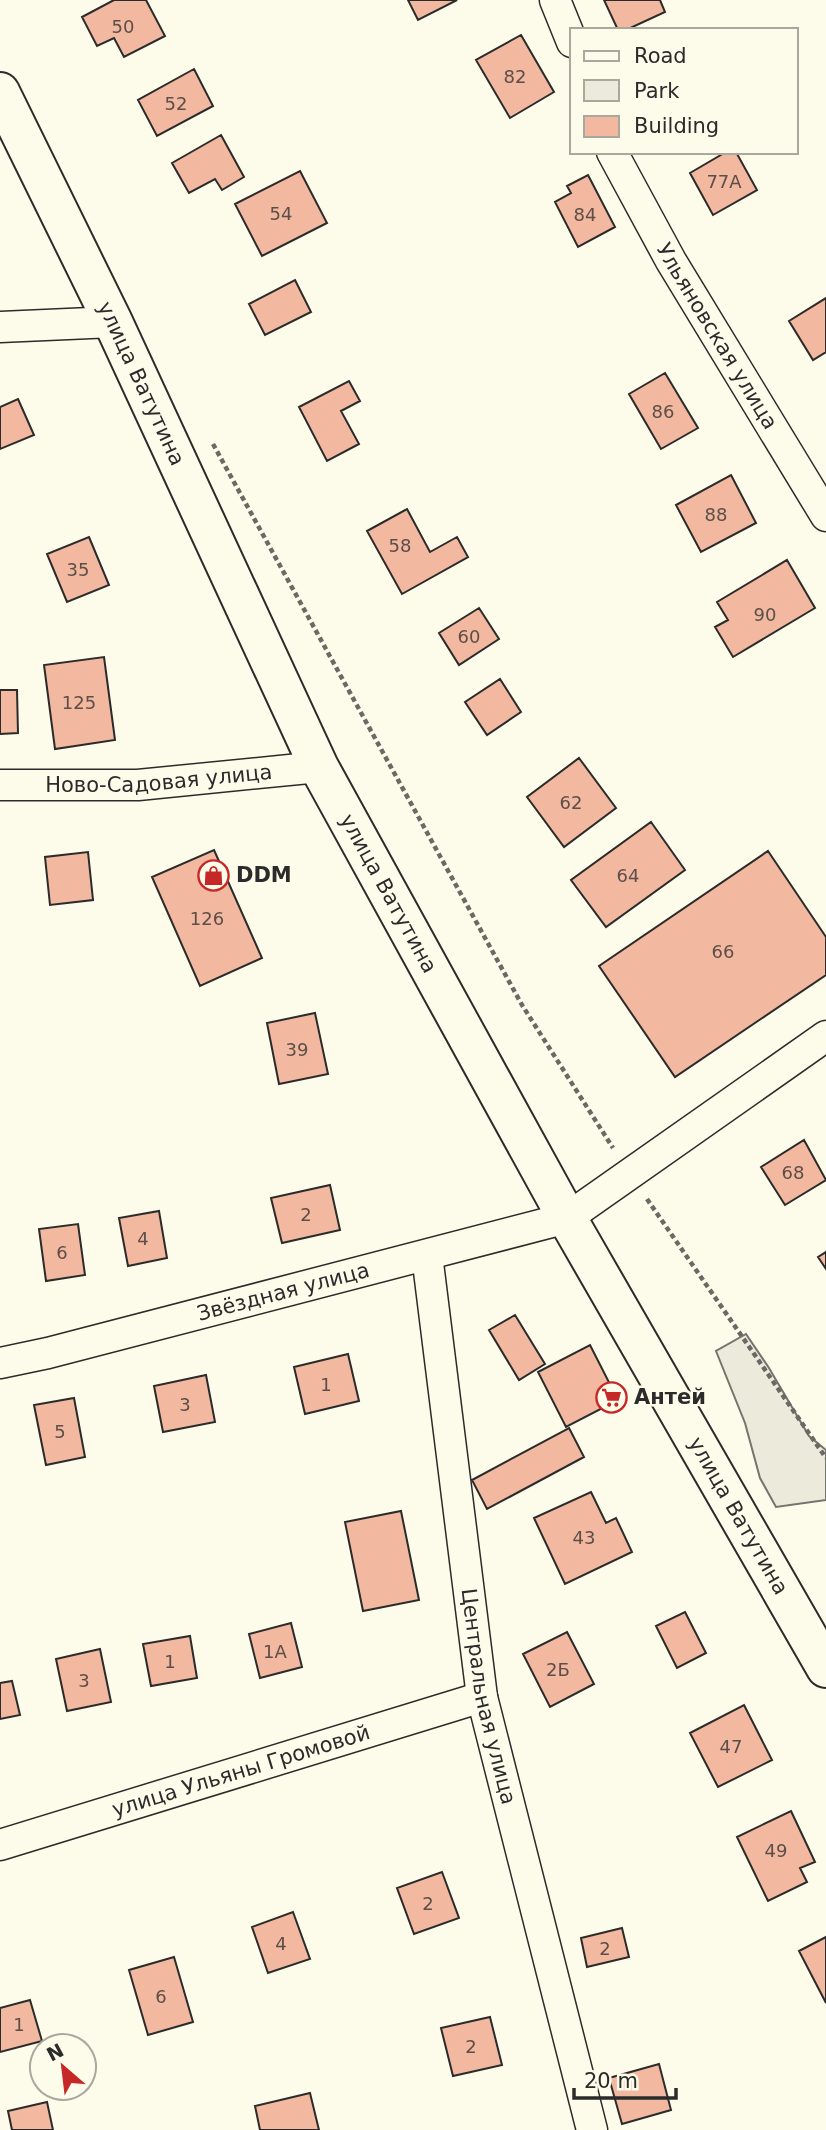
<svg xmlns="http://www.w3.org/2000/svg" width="826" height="2130" font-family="'DejaVu Sans',sans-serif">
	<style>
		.green { fill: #ecebdb; stroke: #74746e; stroke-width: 2 }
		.building { fill: #f2b8a0; stroke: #2b2b2b; stroke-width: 2 }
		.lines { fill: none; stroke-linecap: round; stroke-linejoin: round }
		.minor-casing { stroke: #2b2b2b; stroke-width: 33 }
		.secondary-casing { stroke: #2b2b2b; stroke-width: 42 }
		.path { stroke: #6a6964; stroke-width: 4.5; stroke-dasharray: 5 3.5; stroke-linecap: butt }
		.minor { stroke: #fdfbea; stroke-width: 30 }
		.secondary { stroke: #fdfbea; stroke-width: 38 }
		.labels { text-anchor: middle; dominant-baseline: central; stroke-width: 5; stroke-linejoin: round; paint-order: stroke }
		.number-label { font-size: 18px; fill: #5d4e48 }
		.street-label { font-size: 21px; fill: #2b2b2b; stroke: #fdfbea }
		.poi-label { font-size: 21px; font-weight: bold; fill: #2b2b2b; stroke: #fdfbea; text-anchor: start }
	</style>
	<rect width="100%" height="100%" fill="#fdfbea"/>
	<path class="green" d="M746,1334L769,1368L809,1436L826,1450V1500L776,1507L760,1478L745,1423L716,1351Z"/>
	<path class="building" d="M114,0H146L165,36L124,57L114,38L97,46L82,17Z
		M408,0H457L418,20Z
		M604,0H660L665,12L626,30H618Z
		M521,35L554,92L510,118L476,60Z
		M194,69L213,106L157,136L138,100Z
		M221,135L244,177L222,190L215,179L189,193L172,163Z
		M726,152H736L757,190L713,215L690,173Z
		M300,171L327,223L262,256L235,204Z
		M588,175L615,227L578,247L555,202L571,193L567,186Z
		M295,280L311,312L265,335L249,304Z
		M826,298V352L813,360L789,321Z
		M665,373L698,428L661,449L629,394Z
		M349,381L360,401L341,411L359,444L327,461L299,407Z
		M18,399L34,435L0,449V407Z
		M731,475L756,523L701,552L676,505Z
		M407,509L430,552L457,537L468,557L402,594L367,531Z
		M89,537L109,585L67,602L47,554Z
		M787,560L815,608L733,657L715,627L728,620L717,602Z
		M479,608L499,639L459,665L439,633Z
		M104,657L115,740L55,749L44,665Z
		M500,679L521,712L487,735L465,702Z
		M0,690H17L18,733L0,734Z
		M579,758L616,808L564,847L527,797Z
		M651,822L685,870L606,927L571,880Z
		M214,850L262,958L200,986L152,877Z
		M768,851L826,937V975L675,1077L599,966Z
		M88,852L93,900L50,905L45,857Z
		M315,1013L328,1074L279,1084L267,1023Z
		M804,1140L826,1180L785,1205L761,1167Z
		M330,1185L340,1230L282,1243L271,1198Z
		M159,1211L167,1258L128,1266L119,1218Z
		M78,1224L85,1275L46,1281L39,1229Z
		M826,1252V1269L818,1257Z
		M515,1315L545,1364L519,1380L489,1330Z
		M590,1345L618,1400L566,1427L538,1372Z
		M348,1354L359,1401L305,1414L294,1367Z
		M206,1375L215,1422L163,1432L154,1386Z
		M74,1398L85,1457L46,1465L34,1405Z
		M569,1428L584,1457L487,1509L472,1480Z
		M591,1492L606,1523L616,1518L632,1552L565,1584L534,1518Z
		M401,1511L419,1600L363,1611L345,1522Z
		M685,1612L706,1653L677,1668L656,1626Z
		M291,1623L302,1667L260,1678L249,1634Z
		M567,1632L594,1684L550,1707L523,1654Z
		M190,1636L197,1678L151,1686L143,1644Z
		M100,1649L111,1702L67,1711L56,1659Z
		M12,1681L20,1715L0,1719V1683Z
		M744,1705L772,1760L718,1787L690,1733Z
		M791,1811L815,1862L800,1868L807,1882L768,1901L737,1837Z
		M442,1872L459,1918L414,1934L397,1888Z
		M293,1912L310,1959L268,1973L252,1927Z
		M622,1928L629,1957L587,1967L581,1938Z
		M826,1937V2003L799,1951Z
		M174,1957L193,2022L148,2035L129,1970Z
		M30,2000L42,2041L0,2052V2008Z
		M490,2017L502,2065L453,2076L441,2028Z
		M659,2064L671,2110L622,2124L609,2078Z
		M310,2093L319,2130H260L255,2106Z
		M47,2102L53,2130H12L8,2111Z"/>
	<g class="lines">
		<defs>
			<g id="minor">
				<path d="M555,0L572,42"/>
				<path id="s1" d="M612,152L671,261L826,516"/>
				<path d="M0,327L113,322"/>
				<path id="s2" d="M0,785H138L319,767"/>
				<path id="s3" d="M427,1255L482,1697L592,2130"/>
				<path id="s4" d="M0,1363L48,1353L567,1218L826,1036"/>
				<path id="s5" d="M0,1845L482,1697"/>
			</g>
			<g id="secondary">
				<path id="s6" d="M0,92L113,322L319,767L567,1218L826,1668"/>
			</g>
		</defs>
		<use href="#minor" class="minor-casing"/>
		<use href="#secondary" class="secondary-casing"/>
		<path class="path" d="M213,444L522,1005L613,1148
			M647,1199L826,1458"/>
		<use href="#minor" class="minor"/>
		<use href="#secondary" class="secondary"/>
	</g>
	<defs>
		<symbol id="shop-ring" viewBox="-11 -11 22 22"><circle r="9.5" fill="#fdfbea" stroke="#c62828" stroke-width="1.5"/><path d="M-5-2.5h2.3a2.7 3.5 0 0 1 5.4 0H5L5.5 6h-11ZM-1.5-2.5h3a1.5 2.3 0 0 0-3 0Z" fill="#c62828"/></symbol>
		<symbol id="supermarket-ring" viewBox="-11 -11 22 22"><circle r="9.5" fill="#fdfbea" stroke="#c62828" stroke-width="1.5"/><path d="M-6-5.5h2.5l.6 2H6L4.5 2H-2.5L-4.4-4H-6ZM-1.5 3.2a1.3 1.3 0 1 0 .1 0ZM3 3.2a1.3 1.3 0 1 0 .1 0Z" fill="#c62828"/></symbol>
	</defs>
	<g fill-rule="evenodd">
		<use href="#shop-ring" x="196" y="858" width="35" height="35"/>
		<use href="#supermarket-ring" x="594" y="1380" width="35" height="35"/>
	</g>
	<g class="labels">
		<g class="number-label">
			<text x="123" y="26">50</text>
			<text x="515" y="76">82</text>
			<text x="176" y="103">52</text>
			<text x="724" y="181">77А</text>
			<text x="281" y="213">54</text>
			<text x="585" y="214">84</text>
			<text x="663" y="411">86</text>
			<text x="716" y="514">88</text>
			<text x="400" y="545">58</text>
			<text x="78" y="569">35</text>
			<text x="765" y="614">90</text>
			<text x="469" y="636">60</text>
			<text x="79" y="702">125</text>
			<text x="571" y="802">62</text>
			<text x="628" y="875">64</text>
			<text x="207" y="918">126</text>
			<text x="723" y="951">66</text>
			<text x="297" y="1049">39</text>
			<text x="793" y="1172">68</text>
			<text x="306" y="1214">2</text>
			<text x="143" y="1238">4</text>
			<text x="62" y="1252">6</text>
			<text x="326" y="1384">1</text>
			<text x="185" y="1404">3</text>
			<text x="60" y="1431">5</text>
			<text x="584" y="1537">43</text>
			<text x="275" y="1651">1А</text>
			<text x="170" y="1661">1</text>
			<text x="558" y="1669">2Б</text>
			<text x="84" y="1680">3</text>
			<text x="731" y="1746">47</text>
			<text x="776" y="1850">49</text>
			<text x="428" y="1903">2</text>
			<text x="281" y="1943">4</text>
			<text x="605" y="1948">2</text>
			<text x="161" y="1996">6</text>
			<text x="19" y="2024">1</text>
			<text x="471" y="2046">2</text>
		</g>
		<g class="street-label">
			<text stroke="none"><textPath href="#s1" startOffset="212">Ульяновская улица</textPath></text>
			<text stroke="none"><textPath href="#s6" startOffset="324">улица Ватутина</textPath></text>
			<text stroke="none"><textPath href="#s2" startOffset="159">Ново-Садовая улица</textPath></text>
			<text stroke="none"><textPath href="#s6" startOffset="891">улица Ватутина</textPath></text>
			<text stroke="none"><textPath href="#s4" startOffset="292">Звёздная улица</textPath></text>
			<text stroke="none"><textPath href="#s6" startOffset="1605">улица Ватутина</textPath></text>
			<text stroke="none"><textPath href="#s3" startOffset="446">Центральная улица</textPath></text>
			<text stroke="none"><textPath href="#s5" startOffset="252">улица Ульяны Громовой</textPath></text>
		</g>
		<g class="poi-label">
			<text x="236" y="875">DDM</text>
			<text x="634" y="1397">Антей</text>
		</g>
	</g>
	<rect x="570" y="28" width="228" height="126" fill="#fdfbea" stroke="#a9a89e" stroke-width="2"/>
	<rect x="584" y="51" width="35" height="10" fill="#fdfbea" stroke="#a9a89e" stroke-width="2"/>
	<text x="634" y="63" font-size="21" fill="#2b2b2b">Road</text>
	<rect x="584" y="80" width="35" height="21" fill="#ecebdb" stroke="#a9a89e" stroke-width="2"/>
	<text x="634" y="98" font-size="21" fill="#2b2b2b">Park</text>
	<rect x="584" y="116" width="35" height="21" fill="#f2b8a0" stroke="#a9a89e" stroke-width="2"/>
	<text x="634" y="133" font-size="21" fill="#2b2b2b">Building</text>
	<g transform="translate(63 2067) rotate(332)"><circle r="33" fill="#fdfbea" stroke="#a9a89e" stroke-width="2"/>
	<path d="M0-5L12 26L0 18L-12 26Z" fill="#c62828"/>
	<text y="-10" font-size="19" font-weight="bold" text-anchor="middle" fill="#2b2b2b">N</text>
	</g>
	<path d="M574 2088v10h102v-10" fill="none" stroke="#2b2b2b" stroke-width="3.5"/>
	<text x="584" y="2088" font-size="21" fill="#2b2b2b" stroke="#fdfbea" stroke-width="5" paint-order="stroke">20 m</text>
</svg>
